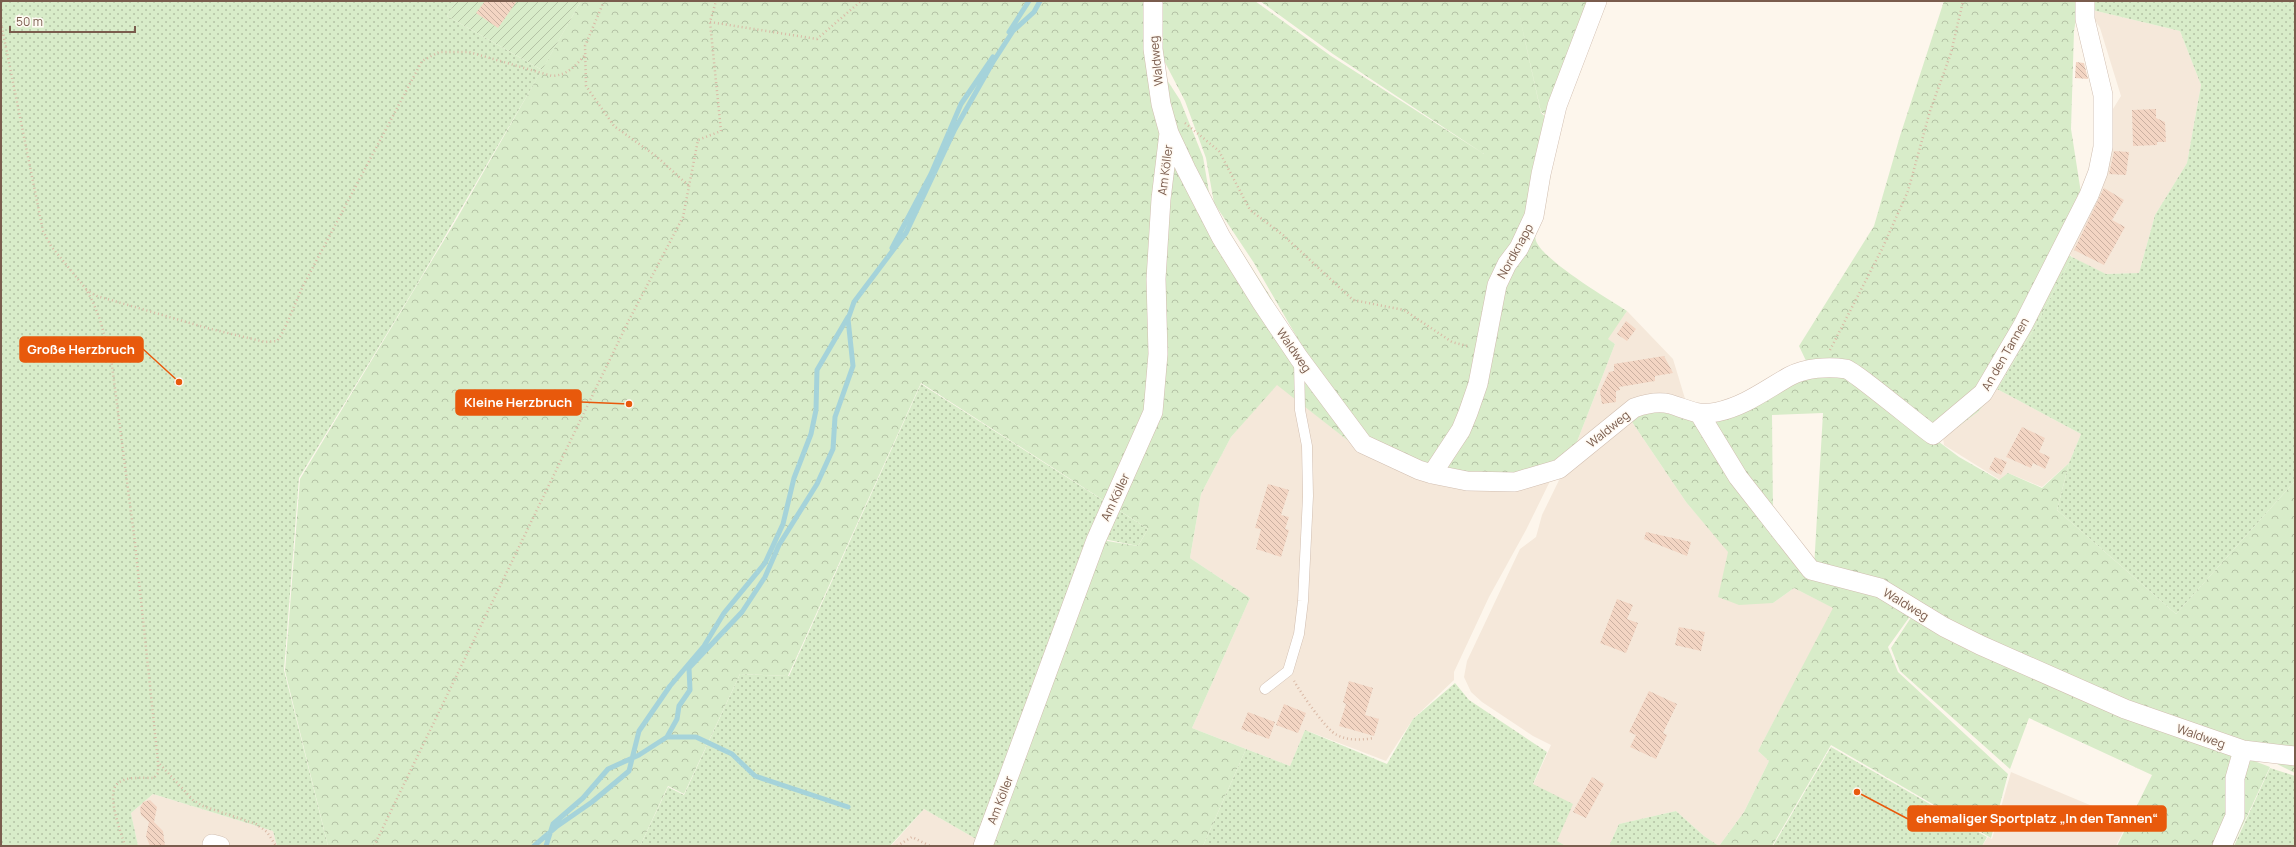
<svg xmlns="http://www.w3.org/2000/svg" width="2296" height="847" font-family="Manrope,sans-serif">
	<style>
		.residential { fill: #f5e8da }
		.grass { fill: url(#grass-dots) }
		.forest { fill: url(#forest-crowns) }
		.garden { fill: url(#garden-furrows) }
		.lines { fill: none; stroke-linecap: round; stroke-linejoin: round }
		.stream { stroke: #a5d3da; stroke-width: 5 }
		.building { fill: url(#building-back-hatch) }
		.lane-casing { stroke: #d1beb0; stroke-width: 11 }
		.street-casing { stroke: #d1beb0; stroke-width: 20 }
		.path { stroke: #d9b8a5; stroke-width: 2.5; stroke-dasharray: 1 3; stroke-linecap: butt }
		.lane { stroke: #fff; stroke-width: 10 }
		.street { stroke: #fff; stroke-width: 19 }
		.labels { text-anchor: middle; dominant-baseline: central; stroke-width: 3; stroke-linejoin: round; paint-order: stroke }
		.street-label { font-size: 12px; fill: #7a5c4d; stroke: #fffaf3 }
		.leader { fill: none; stroke: #e8590c; stroke-width: 1.5 }
		.callout-dot { fill: #e8590c; stroke: #fffaf3; stroke-width: 1.5 }
		.callout { fill: #e8590c; stroke: #e8590c; stroke-width: 1.5 }
		.callout-label { font-size: 13px; text-anchor: middle; font-weight: bold; fill: #fff }
	</style>
	<defs>
		<pattern id="grass-dots" width="8" height="8" patternUnits="userSpaceOnUse"><rect width="8" height="8" fill="#d8ecc9"/><path d="M2 2h.1M6 6h.1" fill="none" stroke="#b4c2a5" stroke-width="1.8" stroke-linecap="round"/></pattern>
		<pattern id="forest-crowns" width="20" height="18" patternUnits="userSpaceOnUse"><rect width="20" height="18" fill="#d8ecc9"/><path d="M2 6a3 3 0 1 1 6 0M12 15a3 3 0 1 1 6 0" fill="none" stroke="#b4c2a5"/></pattern>
		<pattern id="garden-furrows" width="10" height="10" patternUnits="userSpaceOnUse"><rect width="10" height="10" fill="#d8ecc9"/><path d="M-1 1l2-2M0 10L10 0M9 11l2-2" fill="none" stroke="#b4c2a5"/></pattern>
		<pattern id="building-back-hatch" width="6" height="6" patternUnits="userSpaceOnUse"><rect width="6" height="6" fill="#f3d5c3"/><path d="M-1 5l2 2M0 0l6 6M5-1l2 2" fill="none" stroke="#cab0a1"/></pattern>
	</defs>
	<rect width="100%" height="100%" fill="#fdf6ec"/>
	<path class="residential" d="M2088,9L2180,31L2201,85L2187,163L2155,215L2139,273L2106,274L2077,260L2063,250L2108,117L2121,96L2100,28Z
		M1627,311L1673,359L1686,402L1672,400L1573,452L1615,344L1607,339Z
		M1277,384L1360,450L1553,475L1526,530L1489,597L1454,672V680L1413,719L1386,761L1305,730L1290,766L1192,728L1250,598L1190,558L1201,494L1231,437Z
		M1997,389L2081,434L2069,463L2042,487L2008,473L2000,480L1944,445L1943,438L1978,412Z
		M1628,416L1686,502L1773,603L1794,588L1834,608L1758,751L1769,761L1744,812L1719,846L1704,836L1676,811L1619,824L1609,846H1566L1557,841L1533,785L1551,745L1533,736L1482,702L1471,692L1464,677L1467,661L1520,549L1536,537L1542,515L1563,472Z
		M2011,772L2128,821L2116,846H1982L1988,837L1992,839Z
		M153,794L273,831L277,846H138L131,813Z
		M924,809L983,843L981,846H891Z"/>
	<path class="grass" d="M1,1H456L447,16L542,70L416,286L299,478L284,670L328,846H277L273,831L153,794L131,813L138,846H1Z
		M2088,1H2295V481L2176,614L2057,510L2069,463L2081,434L1997,389L2034,329L2072,257L2106,274L2139,273L2155,215L2187,163L2201,85L2180,31L2088,9Z
		M921,384L1148,529L1138,546L1094,537L983,843L924,809L890,846H640L668,787L684,795L740,674L789,676Z
		M1455,683L1469,700L1547,752L1533,784L1573,804L1557,841L1566,846H1203L1246,749L1290,766L1305,730L1387,764L1413,719Z
		M1831,747L1987,837L1982,846H1773Z
		M2270,768L2295,776V846H2234Z
		M1676,811L1704,836L1719,846H1609L1619,824Z"/>
	<path class="forest" d="M581,1H1145L1147,49L1180,100L1203,157L1211,204L1270,296L1303,356L1306,353L1254,263L1214,203L1206,158L1185,101L1158,49L1157,1H1255L1331,56L1484,154L1333,54L1260,1H1592L1552,119L1541,112L1518,9L1541,113L1551,121L1535,232C1535,234 1535,238 1536,241C1543,260 1608,299 1627,311L1608,339L1615,344L1573,452L1514,478H1466L1360,450L1277,385L1231,437L1201,494L1190,558L1250,598L1192,728L1246,749L1203,846H988L1101,540L1138,546L1148,529L921,383L788,676L740,674L684,794L668,786L640,846H328L285,671L300,479L455,222Z
		M1944,1H2079L2074,31L2071,129L2081,193L2059,248L2072,257L2034,329L1997,389L1978,412L1943,438L1848,366L1808,365L1799,346L1874,226L1900,136Z
		M1846,372L1959,457L1999,480L2008,473L2042,488L2069,463L2057,510L2176,614L2295,481V773L2235,743L2125,706L1814,568L1823,413L1772,415L1773,518L1708,420L1791,380Z
		M1647,408L1692,420L1810,574L1877,593L1913,612L1888,647L1898,672L2008,774L1991,838L1831,745L1772,846H1719L1744,812L1769,761L1758,751L1833,608L1794,588L1773,603L1739,605L1718,597L1728,552L1686,502L1628,416Z
		M1914,613L2176,731L2270,767L2233,846H2117L2152,775L2029,718L2010,769L1900,671L1891,648Z"/>
	<path class="garden" d="M456,1H581L542,70L447,16Z"/>
	<g class="lines">
		<path class="stream" d="M1009,32L1029,1
			M892,248L931,174L961,104L993,57
			M667,737H696L732,754L755,776L848,807
			M534,846L556,827L592,802L629,771L639,731L670,686L704,646L724,613L765,563L783,524L794,478L811,434L816,410L817,370L848,317
			M546,846L553,824L583,798L608,769L639,755L667,737L677,719L679,706L690,690L689,668L742,612L765,577L779,545L817,484L833,449L835,417L853,366L848,319L854,302L906,233L955,129L993,62L1013,31L1034,12L1040,1"/>
	</g>
	<path class="building" d="M485,1H517L498,28L476,13Z
		M2076,62L2084,63L2088,79L2075,78Z
		M2156,109V118L2165,122L2166,142H2157V145L2133,146L2132,110Z
		M2114,151L2129,152L2126,175L2109,174Z
		M2104,188L2124,200L2112,220L2125,227L2104,265L2074,250Z
		M1626,321L1636,329L1627,341L1617,334Z
		M1664,356L1673,373L1655,376V381L1619,387L1620,390L1616,391V402L1602,404L1600,391L1609,372L1614,371V364Z
		M2022,427L2045,438L2039,452L2050,457L2045,469L2033,463L2031,468L2006,457Z
		M1995,457L2007,462L2001,475L1989,469Z
		M1268,484L1289,490L1281,515L1289,517L1285,529L1289,530L1281,557L1256,549L1261,529L1255,528Z
		M1646,532L1691,542L1687,556L1644,539Z
		M1617,599L1633,605L1627,619L1638,623L1626,653L1600,643Z
		M1679,627L1705,632L1701,651L1675,645Z
		M1349,681L1373,688L1365,715L1379,719L1374,736L1339,726L1346,704L1343,702Z
		M1649,691L1677,704L1663,733L1667,735L1656,759L1630,747L1636,735L1629,732Z
		M1284,704L1306,713L1298,733L1276,725Z
		M1248,712L1275,722L1269,739L1241,729Z
		M1592,777L1604,784L1586,818L1573,812Z
		M150,800L157,807L154,822L163,831L165,846H150L146,836L149,822L141,815L140,808L143,802Z"/>
	<g class="lines">
		<defs>
			<path id="lane" d="M1265,689L1288,671L1299,634L1303,601L1308,496L1307,446L1300,410L1299,361"/>
			<path id="street" d="M1153,1V49L1161,104L1169,133L1186,169L1221,237L1262,303L1299,358L1363,444L1419,470L1432,474L1467,481L1515,482L1559,469L1634,408C1645,404 1657,401 1670,404C1687,409 1696,416 1717,412C1745,406 1765,390 1790,376C1805,368 1828,366 1846,369C1854,371 1920,426 1933,435L1983,393L2023,325L2089,195L2098,172L2103,147V95L2085,19V1
				M1699,413L1738,477L1811,570L1880,588L1944,627L1980,645L2125,709L2243,750L2295,756
				M1432,474L1461,430L1468,413L1478,384L1497,285L1507,264L1519,248L1534,216L1541,174L1557,106L1597,1
				M212,844L220,846
				M983,846L1096,540L1153,412L1158,354L1156,279L1161,199L1169,133
				M2222,846L2235,816V778L2243,750"/>
		</defs>
		<use href="#lane" class="lane-casing"/>
		<use href="#street" class="street-casing"/>
		<path class="path" d="M604,1L585,46L586,86L614,126L656,156L689,186
			M710,22L817,39L861,1
			M1,23L43,231L51,246L86,289L93,302L100,320L111,358L135,543L158,762L193,800L203,806L256,824L267,832L276,846
			M1185,123L1219,151L1250,210L1283,235L1353,300L1404,310L1452,342L1467,346
			M86,290L97,296L207,328L265,342L277,341L283,332L303,286L422,61L439,52H469L552,76C568,75 575,66 585,55
			M1830,350L1882,249L1908,191L1930,111L1951,53L1963,1
			M1294,681C1301,693 1326,730 1337,735C1349,741 1362,740 1374,738
			M125,846C121,832 106,795 117,784C125,776 144,778 154,778L158,773V763
			M374,846L629,320L683,217L698,140L721,131L710,22L716,1
			M897,846L912,837L930,846"/>
		<use href="#lane" class="lane"/>
		<use href="#street" class="street"/>
	</g>
	<g class="labels">
		<g class="street-label">
			<text transform="translate(1156 61) rotate(-96)">Waldweg</text>
			<text transform="translate(1165 170) rotate(-83)">Am Köller</text>
			<text transform="translate(1515 251) rotate(-61)">Nordknapp</text>
			<text transform="translate(1294 350) rotate(55)">Waldweg</text>
			<text transform="translate(2005 354) rotate(-60)">An den Tannen</text>
			<text transform="translate(1608 429) rotate(-39)">Waldweg</text>
			<text transform="translate(1115 497) rotate(-65)">Am Köller</text>
			<text transform="translate(1906 604) rotate(31)">Waldweg</text>
			<text transform="translate(2201 736) rotate(19)">Waldweg</text>
			<text transform="translate(1000 800) rotate(-69)">Am Köller</text>
		</g>
	</g>
	<path class="leader" d="M179 382L143 349M629 404L581 402M1857 792L1908 819"/>
	<g class="callout-dot">
		<circle cx="179" cy="382" r="4"/>
		<circle cx="629" cy="404" r="4"/>
		<circle cx="1857" cy="792" r="4"/>
	</g>
	<g class="callout">
		<rect x="20" y="337" width="123" height="25" rx="4"/>
		<rect x="456" y="390" width="125" height="25" rx="4"/>
		<rect x="1908" y="806" width="258" height="25" rx="4"/>
	</g>
	<g class="callout-label">
		<text x="81" y="354">Große Herzbruch</text>
		<text x="518" y="407">Kleine Herzbruch</text>
		<text x="2037" y="823">ehemaliger Sportplatz „In den Tannen“</text>
	</g>
	<rect width="2296" height="847" fill="none" stroke="#7a5c4d" stroke-width="4"/>
	<path d="M10 26v6h125v-6" fill="none" stroke="#7a5c4d" stroke-width="2"/>
	<text x="16" y="26" font-size="12" fill="#7a5c4d" stroke="#fffaf3" stroke-width="3" paint-order="stroke">50 m</text>
</svg>
